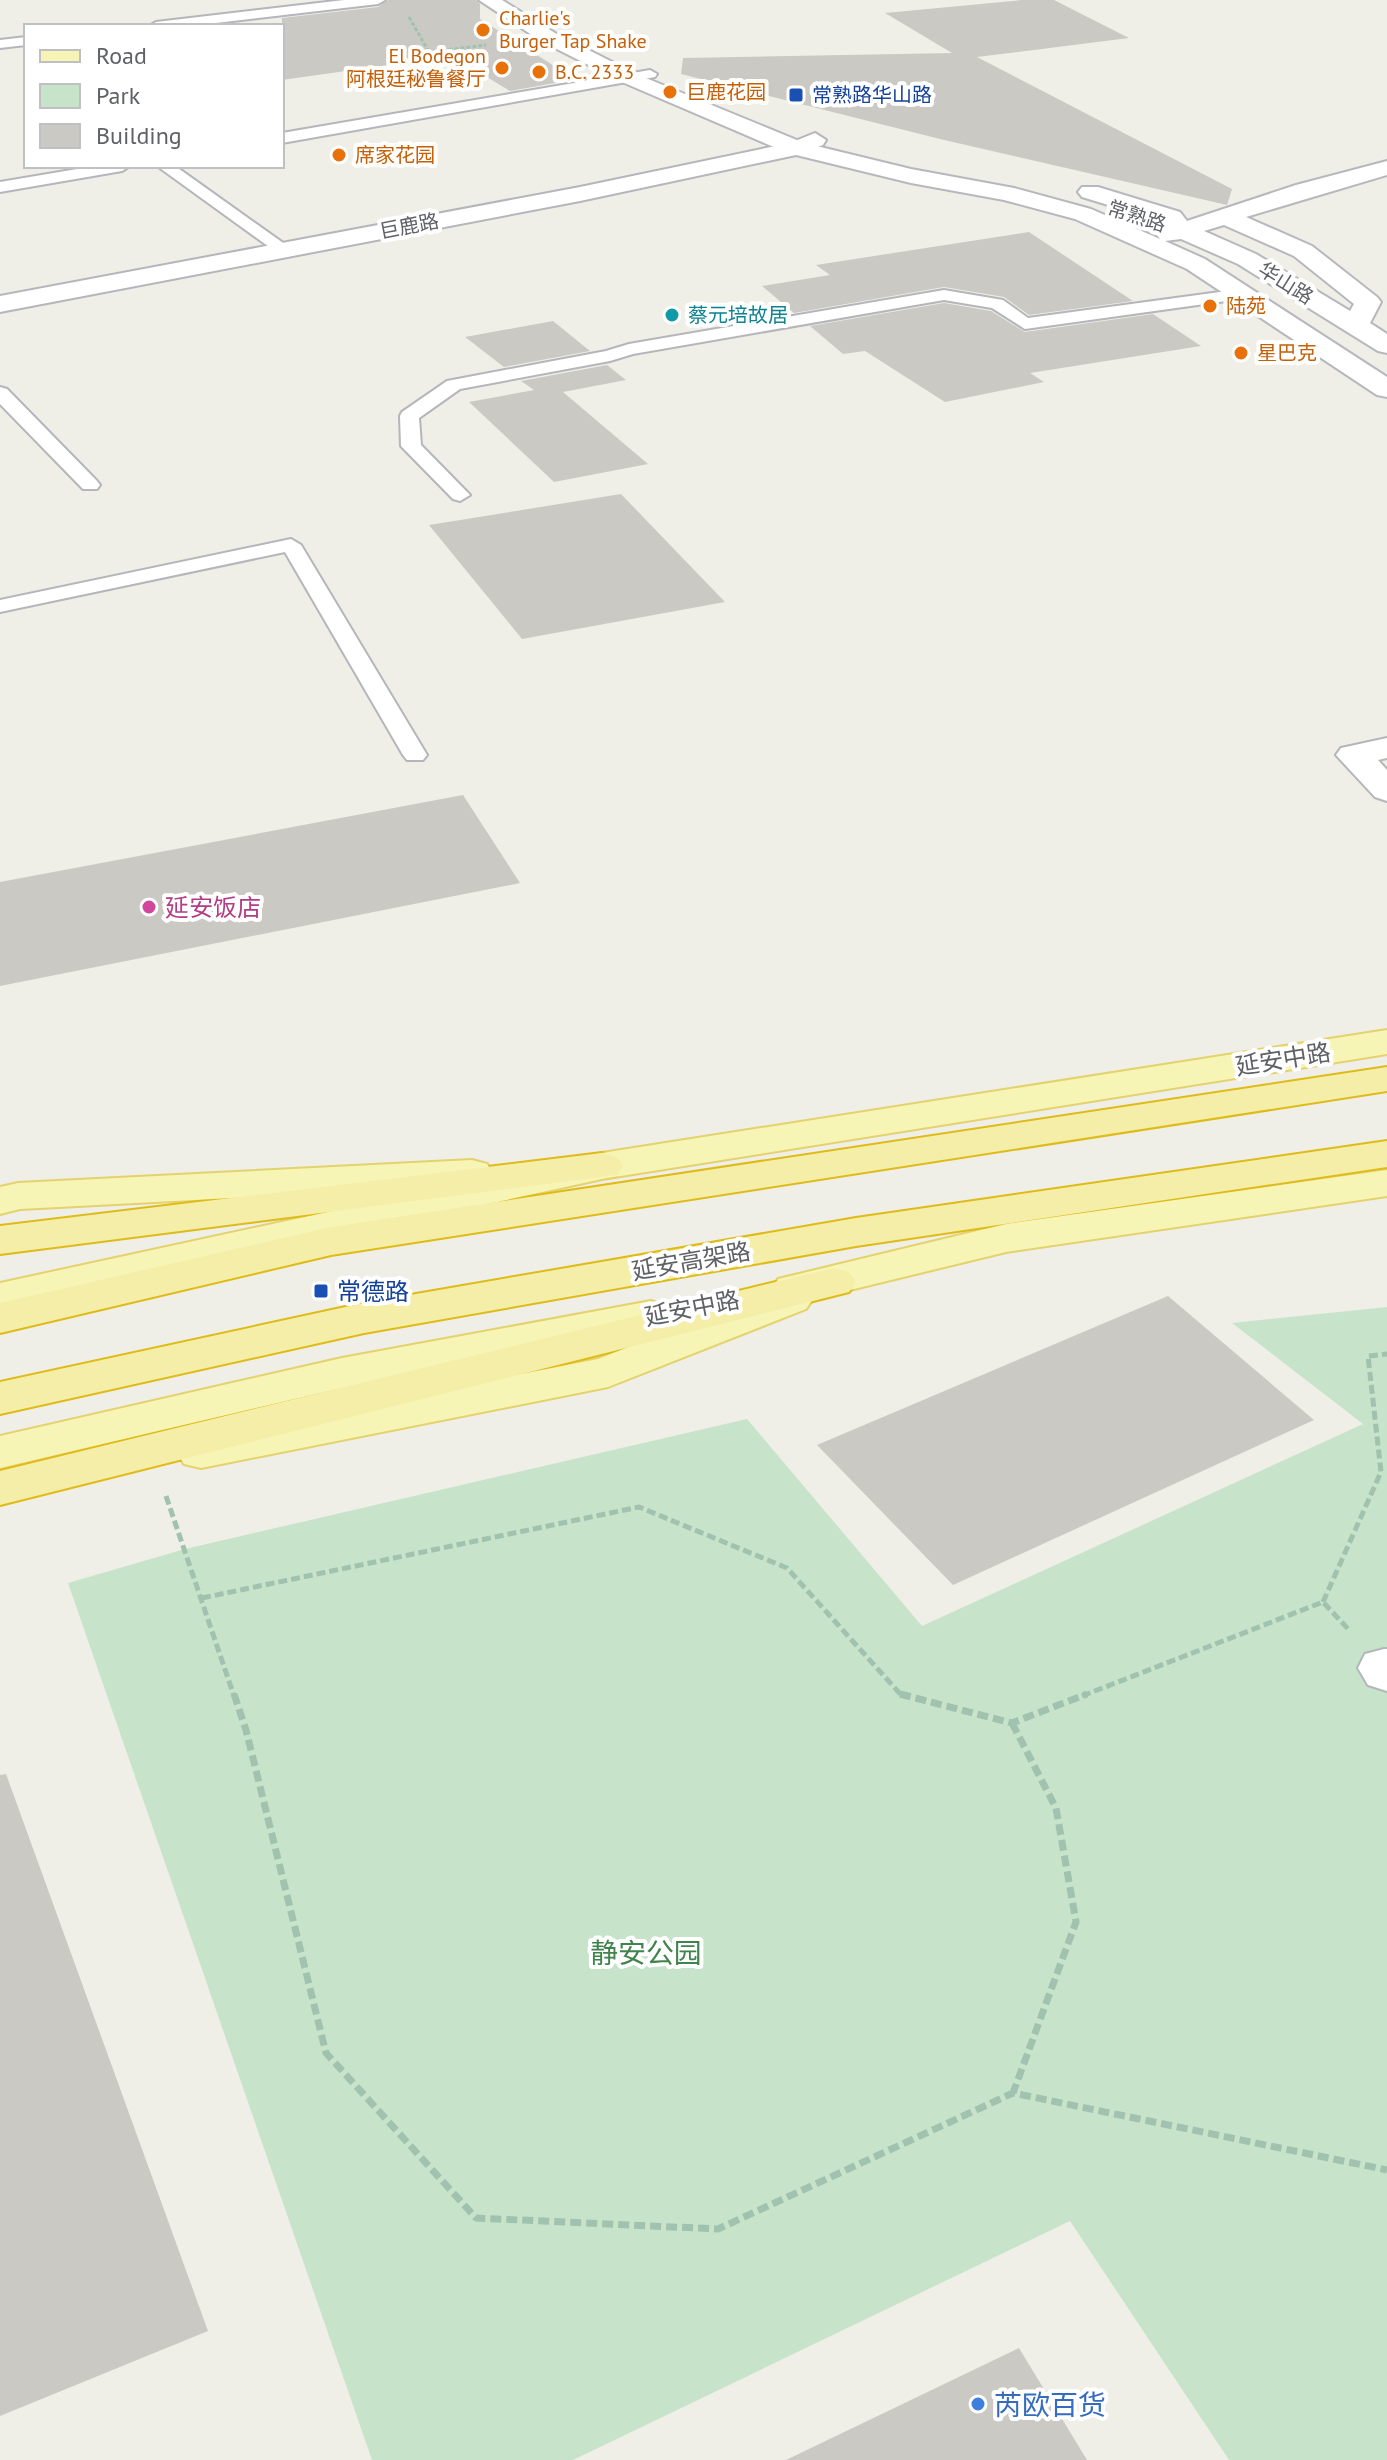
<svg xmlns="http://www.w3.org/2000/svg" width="1387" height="2460" font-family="'PT Sans','Noto Sans SC',sans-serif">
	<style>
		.green { fill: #c7e4cb }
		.building { fill: #cbc9c4 }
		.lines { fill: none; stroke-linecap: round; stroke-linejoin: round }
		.service-casing { stroke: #b5b6bb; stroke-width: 4 }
		.minor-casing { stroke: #b5b6bb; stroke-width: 4 }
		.secondary-casing { stroke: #b6b8bd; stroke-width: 4 }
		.primary-casing { stroke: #e4d26d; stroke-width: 4 }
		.trunk-casing { stroke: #dfbb18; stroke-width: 4 }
		.path-far2 { stroke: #a0c2ae; stroke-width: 3; stroke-dasharray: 4 2; stroke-linecap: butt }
		.path-far1 { stroke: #a0c2ae; stroke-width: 5; stroke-dasharray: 9 4; stroke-linecap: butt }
		.path { stroke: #a0c2ae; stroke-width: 7; stroke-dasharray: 11 5; stroke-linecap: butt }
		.service { fill: #fff; fill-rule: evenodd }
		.minor { fill: #fff; fill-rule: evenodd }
		.secondary { fill: #fff; fill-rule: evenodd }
		.primary { fill: #f7f5b5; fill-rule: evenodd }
		.trunk { fill: #f5eea8; fill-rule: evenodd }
		.food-dot { fill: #e8710a; stroke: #fff; stroke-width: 3 }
		.transit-dot { fill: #1a4fb4; stroke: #fff; stroke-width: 3 }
		.culture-dot { fill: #0f9aa8; stroke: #fff; stroke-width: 3 }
		.hotel-dot { fill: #d1479c; stroke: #fff; stroke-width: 3 }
		.shop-dot { fill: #3f7fe0; stroke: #fff; stroke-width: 3 }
		.labels { text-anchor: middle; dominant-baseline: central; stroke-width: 8; stroke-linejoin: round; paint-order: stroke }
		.far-food-label { font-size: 20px; fill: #c56008; stroke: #fff; text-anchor: start }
		.far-transit-label { font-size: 20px; fill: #164399; stroke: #fff; text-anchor: start }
		.far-street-label { font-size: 20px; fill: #5f6166; stroke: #fff }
		.far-culture-label { font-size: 20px; fill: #0d838f; stroke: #fff; text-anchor: start }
		.hotel-label { font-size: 24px; fill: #b23c85; stroke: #fff; text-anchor: start }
		.street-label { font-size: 24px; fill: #5f6166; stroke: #fff }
		.transit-label { font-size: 24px; fill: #164399; stroke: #fff; text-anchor: start }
		.near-park-label { font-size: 28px; fill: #40844c; stroke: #fff }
		.near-shop-label { font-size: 28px; fill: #366cbe; stroke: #fff; text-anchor: start }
	</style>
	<rect width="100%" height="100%" fill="#efefe8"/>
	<path class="green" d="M1387,1307V2460H1229L1070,2221L573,2460H372L68,1583L185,1549L747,1419L922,1626L1363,1424L1232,1323Z"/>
	<path class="building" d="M388,0H476L480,4V19L570,76L566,81L510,91L452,56L282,80V18L378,7Z
		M1022,0H1054L1129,38L977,57L1232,189L1227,205L940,139L681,74L683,58L952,53L885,13Z
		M1029,232L1133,301L1029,315L1004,297L944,287L794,313L762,286L830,275L816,265Z
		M944,303L991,311L1025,332L1153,314L1201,346L1030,373L1044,382L945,402L865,351L843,354L810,326Z
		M553,321L590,351L504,367L465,337Z
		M607,365L626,380L563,392L648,464L554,482L469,402L534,390L521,381Z
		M621,494L725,602L522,639L429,525Z
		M463,795L520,883L0,986V882Z
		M1168,1296L1314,1420L953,1585L817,1445Z
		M6,1774L208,2331L0,2416V1775Z
		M1019,2348L1087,2460H786Z"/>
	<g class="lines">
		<defs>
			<path id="service" d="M344,0H385L378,4L191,26H149L156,22Z
				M26,37V45L0,48V40Z
				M650,70L657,74L655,77L282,143V133Z
				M95,166H130L122,171L0,192V182Z
				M157,166H175L293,250L285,255L279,254Z
				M1242,289L1248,290L1251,294L1248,298L1025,329L992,308L944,300L633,354L610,361L460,389L419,418L421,445L470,495L460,501L453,499L401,446L400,416L402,412L447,381L606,351L629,344L944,290L1003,300L1028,318Z
				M0,387L7,389L97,481L100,485L97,489H83L0,404Z
				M291,539L301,545L427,755L423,760H407L403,755L285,552L0,612V600Z"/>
			<path id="minor" d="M815,133L826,140L823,145L796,155L580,201L0,312V296L580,187L790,143Z
				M1387,738V758L1378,760L1387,770V801L1375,797L1336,755L1341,748Z
				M1384,1649H1387V1691L1368,1685L1358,1668L1365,1654Z"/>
			<path id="secondary" d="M479,0H502L555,33L636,74L804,143L911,169L1014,188L1091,209L1160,239L1157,235L1167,228L1164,222L1082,197L1078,192L1082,187H1098L1180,212L1187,221L1296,185L1387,161V175L1246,217L1312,246L1377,297L1381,302L1370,323L1387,334V353L1378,351L1238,264L1181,239L1165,241L1205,259L1387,377V397L1377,395L1187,269L1075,219L1004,200L911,183L788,153L622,82L541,41ZM1224,225L1294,256L1354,304L1350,311L1256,254L1204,231Z"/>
			<path id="primary" d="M1387,1030V1054L602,1179L0,1311V1283L443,1187L20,1209L0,1214V1187L18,1183L472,1160L487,1164L493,1173L491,1177L602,1153Z
				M1387,1170V1196L1006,1252L813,1299L806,1309L608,1387L201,1468L184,1464L177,1452L184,1440L201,1436L598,1359L772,1290L778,1279L1006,1224Z
				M651,1301L667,1306L674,1316L667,1326L342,1388L0,1468V1436L342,1358Z"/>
			<path id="trunk" d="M1387,1067V1091L331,1255L0,1333V1303L331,1227Z
				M1387,1141V1167L856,1246L364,1333L0,1414V1382L364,1303L856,1218Z
				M602,1153L617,1157L623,1166L617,1175L0,1254V1226Z
				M833,1268L849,1272L856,1282L849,1292L0,1505V1471Z"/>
		</defs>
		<use href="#service" class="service-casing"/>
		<use href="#minor" class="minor-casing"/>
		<use href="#secondary" class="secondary-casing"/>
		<use href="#primary" class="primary-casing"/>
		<use href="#trunk" class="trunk-casing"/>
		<path class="path-far2" d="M409,17L429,52L486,45"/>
		<path class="path-far1" d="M166,1496L234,1696
			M202,1598L639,1507L787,1568L902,1696
			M1323,1602L1381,1472L1368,1356L1387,1354
			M1082,1696L1323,1602L1349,1630"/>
		<path class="path" d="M234,1694L246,1730L326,2053L476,2218L718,2229L1013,2093L1387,2170
			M900,1694L1012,1723L1087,1694
			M1012,1723L1056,1808L1076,1922L1013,2093"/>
		<use href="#service" class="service"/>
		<use href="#minor" class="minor"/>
		<use href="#secondary" class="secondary"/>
		<use href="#primary" class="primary"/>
		<use href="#trunk" class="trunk"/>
	</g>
	<g class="food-dot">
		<circle cx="483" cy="30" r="8"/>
		<circle cx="502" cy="68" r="8"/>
		<circle cx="539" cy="72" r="8"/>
		<circle cx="670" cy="92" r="8"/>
		<circle cx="339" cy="155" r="8"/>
		<circle cx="1210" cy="306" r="8"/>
		<circle cx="1241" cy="353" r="8"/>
	</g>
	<g class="transit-dot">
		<rect x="788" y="87" width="16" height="16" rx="4"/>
		<rect x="313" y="1283" width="16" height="16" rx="4"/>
	</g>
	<circle class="culture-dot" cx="672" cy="315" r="8"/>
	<circle class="hotel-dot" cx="149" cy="907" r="8"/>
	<circle class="shop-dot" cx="978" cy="2404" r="8"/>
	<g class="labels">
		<g class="far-food-label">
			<text x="499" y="18">Charlie's<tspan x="499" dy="23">Burger Tap Shake</tspan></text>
			<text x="486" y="56" text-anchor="end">El Bodegon<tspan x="486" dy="23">阿根廷秘鲁餐厅</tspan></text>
			<text x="555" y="72">B.C. 2333</text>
			<text x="686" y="92">巨鹿花园</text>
			<text x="355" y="155">席家花园</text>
			<text x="1226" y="306">陆苑</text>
			<text x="1257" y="353">星巴克</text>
		</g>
		<g class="far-transit-label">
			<text x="812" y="95">常熟路华山路</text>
		</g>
		<g class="far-street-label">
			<text transform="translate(1137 216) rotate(18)">常熟路</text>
			<text transform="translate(409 226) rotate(-11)">巨鹿路</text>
			<text transform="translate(1286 283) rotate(32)">华山路</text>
		</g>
		<g class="far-culture-label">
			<text x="688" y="315">蔡元培故居</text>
		</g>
		<g class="hotel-label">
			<text x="165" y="907">延安饭店</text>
		</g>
		<g class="street-label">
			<text transform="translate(1283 1059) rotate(-9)">延安中路</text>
			<text transform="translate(691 1261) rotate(-10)">延安高架路</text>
			<text transform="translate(692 1308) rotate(-11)">延安中路</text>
		</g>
		<g class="transit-label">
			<text x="337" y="1291">常德路</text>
		</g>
		<g class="near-park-label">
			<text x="646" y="1952">静安公园</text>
		</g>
		<g class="near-shop-label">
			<text x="994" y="2404">芮欧百货</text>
		</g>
	</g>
	<rect x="24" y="24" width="260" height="144" fill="#ffffff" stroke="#bfc0c2" stroke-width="2"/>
	<rect x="40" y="50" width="40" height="12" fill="#f7f5b5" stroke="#bfc0c2" stroke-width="2"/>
	<text x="96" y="64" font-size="24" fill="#5f6166">Road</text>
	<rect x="40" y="84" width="40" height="24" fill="#c7e4cb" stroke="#bfc0c2" stroke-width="2"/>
	<text x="96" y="104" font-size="24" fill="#5f6166">Park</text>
	<rect x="40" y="124" width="40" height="24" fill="#cbc9c4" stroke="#bfc0c2" stroke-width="2"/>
	<text x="96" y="144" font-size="24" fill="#5f6166">Building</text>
</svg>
